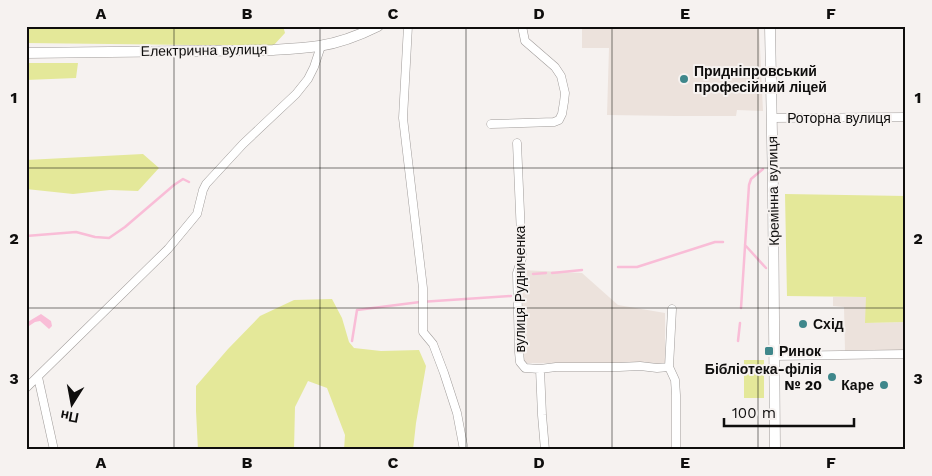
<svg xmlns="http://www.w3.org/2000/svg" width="932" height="476" font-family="'Work Sans',sans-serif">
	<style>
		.built { fill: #ece2dc }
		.green { fill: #e4e899 }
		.water { fill: #f9bdd7 }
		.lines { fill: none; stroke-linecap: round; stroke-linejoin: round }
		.stream { stroke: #f9bdd7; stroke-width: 2.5 }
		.minor-casing { stroke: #a09c9a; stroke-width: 9 }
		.tertiary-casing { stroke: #a09c9a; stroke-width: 11 }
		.minor { stroke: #fff; stroke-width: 8 }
		.tertiary { stroke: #fff; stroke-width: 10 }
		.grid { fill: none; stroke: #0f0e0d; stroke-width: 1; stroke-opacity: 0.55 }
		.poi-dot { fill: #3f878b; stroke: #f6f2f0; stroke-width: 2 }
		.labels { text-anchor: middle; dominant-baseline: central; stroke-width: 4; stroke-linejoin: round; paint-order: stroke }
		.street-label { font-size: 14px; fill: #0f0e0d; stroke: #f6f2f0 }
		.poi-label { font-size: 14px; font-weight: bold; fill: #0f0e0d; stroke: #f6f2f0; text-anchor: start }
		.neatline { fill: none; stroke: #0f0e0d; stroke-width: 2 }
		.grid-label { font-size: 16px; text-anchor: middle; font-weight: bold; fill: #0f0e0d }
	</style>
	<rect width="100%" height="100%" fill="#f6f2f0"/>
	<path class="built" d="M582,26H759L763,111L737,110L736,116H675L607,115L609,48H582Z
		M522,270L582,273L618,305L665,313V364L524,363Z
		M833,297H867L866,323L906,322V350L845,351L844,307L833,306Z"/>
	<path class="green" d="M26,26H283L285,33L273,46L26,43Z
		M26,63H78L76,78L26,80Z
		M143,154L159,168L138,191L110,190L73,194L26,189V160Z
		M785,194L906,196V322L865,323L866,297L787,296Z
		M332,299L342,318L349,342L354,348L381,351L419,350L426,366L416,423L413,450H344L345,435L327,388L308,381L295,407L294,450H198L196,411V386L228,349L260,316L294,300Z
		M744,360H764V398H744Z"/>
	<path class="water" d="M41,314L51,321L52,326L49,329L40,321L35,322L26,328V323Z"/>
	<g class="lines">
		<path class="stream" d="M26,236L76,232L95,237L109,238L125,227L174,185L183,179L189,182
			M745,245L766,268
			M618,267H637L715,242H723
			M552,273L582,270
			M533,274L546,273
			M741,308L749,185L751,179L763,169
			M352,341L357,310L420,302L511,296
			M738,341L740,323"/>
		<defs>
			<path id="minor" d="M408,26L403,118L423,288V332L433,344L444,373L457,413L464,450
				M772,118L906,117
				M491,124L554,122L559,120L562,114L564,102L565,93L561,76L555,67L525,41L522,26
				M517,143L522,258L517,273L519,352L520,362L525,368L540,369L542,415L545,450
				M774,356L906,354
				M669,367L672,309
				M540,369L556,367H619L640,366L657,368L669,367L675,380L676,395V450
				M38,377L54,450
				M26,388L168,249L197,214L203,190L206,184L243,144L296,94L308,79L314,67L321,46"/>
			<path id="tertiary" d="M770,26L773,190L775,450
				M26,53L273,50C288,49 304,48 319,46C339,43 360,35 378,26"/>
		</defs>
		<use href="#minor" class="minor-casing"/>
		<use href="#tertiary" class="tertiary-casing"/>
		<use href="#minor" class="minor"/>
		<use href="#tertiary" class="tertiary"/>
	</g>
	<path class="grid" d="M174,26V450M320,26V450M466,26V450M612,26V450M758,26V450M26,168H906M26,308H906"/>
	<g class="poi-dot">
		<circle cx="684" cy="79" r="5"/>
		<circle cx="803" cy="324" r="5"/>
		<rect x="764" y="346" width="10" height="10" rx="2.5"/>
		<circle cx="832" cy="377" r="5"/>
		<circle cx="884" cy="385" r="5"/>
	</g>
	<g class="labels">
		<g class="street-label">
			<text transform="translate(204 50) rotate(-1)">Електрична вулиця</text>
			<text x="839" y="118">Роторна вулиця</text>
			<text transform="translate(773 191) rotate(-91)">Кремінна вулиця</text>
			<text transform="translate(520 289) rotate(-90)">вулиця Рудниченка</text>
		</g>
		<g class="poi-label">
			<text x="694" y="71">Придніпровський<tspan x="694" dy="16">професійний ліцей</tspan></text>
			<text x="813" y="324">Схід</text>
			<text x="779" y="351">Ринок</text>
			<text x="822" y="369" text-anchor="end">Бібліотека-філія<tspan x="822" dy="16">№ 20</tspan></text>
			<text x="874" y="385" text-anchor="end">Каре</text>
		</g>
	</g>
	<rect width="932" height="476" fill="none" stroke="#f6f2f0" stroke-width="55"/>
	<g transform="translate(72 404) rotate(191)" stroke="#f6f2f0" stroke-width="4" paint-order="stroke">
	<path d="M0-4L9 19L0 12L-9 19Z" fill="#0f0e0d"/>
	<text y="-8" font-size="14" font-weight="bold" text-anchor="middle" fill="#0f0e0d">Пн</text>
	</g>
	<path d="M724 418v8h130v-8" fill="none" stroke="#0f0e0d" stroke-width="2.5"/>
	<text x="732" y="418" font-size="15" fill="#0f0e0d" stroke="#f6f2f0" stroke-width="4" paint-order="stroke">100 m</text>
	<rect x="28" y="28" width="876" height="420" class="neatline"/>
	<g class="grid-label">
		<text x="101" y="19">A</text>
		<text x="247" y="19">B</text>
		<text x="393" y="19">C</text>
		<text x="539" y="19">D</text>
		<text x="685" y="19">E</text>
		<text x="831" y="19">F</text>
		<text x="14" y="103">1</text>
		<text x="918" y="103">1</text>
		<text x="14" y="244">2</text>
		<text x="918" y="244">2</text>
		<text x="14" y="384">3</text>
		<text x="918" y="384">3</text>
		<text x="101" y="468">A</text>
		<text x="247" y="468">B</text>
		<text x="393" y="468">C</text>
		<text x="539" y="468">D</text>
		<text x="685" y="468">E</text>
		<text x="831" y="468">F</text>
	</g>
</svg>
